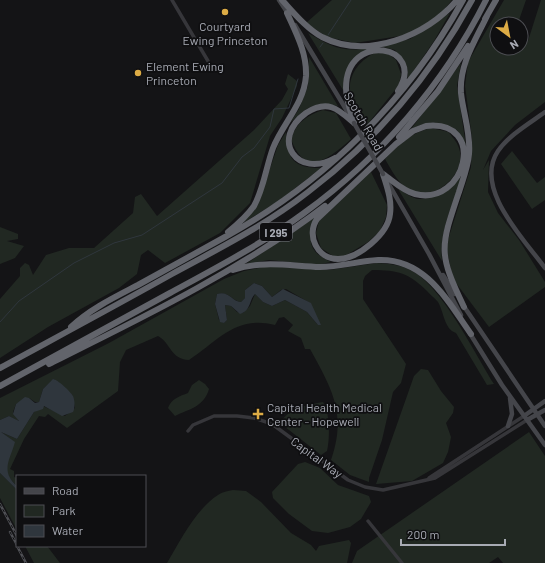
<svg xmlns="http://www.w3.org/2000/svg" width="545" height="563" font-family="Barlow,sans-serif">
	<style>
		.green { fill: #212822; fill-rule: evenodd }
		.water { fill: #2f363d }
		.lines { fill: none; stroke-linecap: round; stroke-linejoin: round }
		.stream { stroke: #2f363d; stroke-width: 1 }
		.street { stroke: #36363a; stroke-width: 3.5 }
		.secondary { stroke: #44454a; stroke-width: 4.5 }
		.highway { stroke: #62646b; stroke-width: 6 }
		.rail-casing { stroke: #4f5055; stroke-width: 2.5 }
		.rail { stroke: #0f0f11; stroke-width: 1; stroke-dasharray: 3; stroke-linecap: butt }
		.secondary-bridge { stroke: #44454a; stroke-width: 4.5 }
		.poi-dot { fill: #ddac45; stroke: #0f0f11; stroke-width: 1.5 }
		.labels { text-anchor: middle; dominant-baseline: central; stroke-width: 3.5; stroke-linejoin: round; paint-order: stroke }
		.shield { fill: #0f0f11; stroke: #7a7c83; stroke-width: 1 }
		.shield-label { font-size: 11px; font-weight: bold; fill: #a8abb4 }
		.poi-label { font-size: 12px; fill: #a8abb4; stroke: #0f0f11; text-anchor: start }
		.street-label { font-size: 12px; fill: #a8abb4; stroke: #0f0f11 }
	</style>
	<rect width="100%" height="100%" fill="#141416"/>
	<path class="green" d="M332,0H452L438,17L406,35L355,43L327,37L306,23Z
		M504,0H526L519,20L521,24H497V48H521V25L528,41L541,0H545V102L515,125L491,151L483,170L489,160L488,192L498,213L519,240L545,282V287L489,327L453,279L446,246L471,167L472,138L465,86L468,62Z
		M450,13L434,41L408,79L407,66L395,50L380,46L410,39Z
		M308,33C331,46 343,54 371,47C353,59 344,66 343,90Z
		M377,52L387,53L396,60L401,74L399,85L366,126C362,119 356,112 353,105C344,81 355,62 377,52Z
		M309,57L338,106C312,102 309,106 290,123L299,109L308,86Z
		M461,63L457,86L467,153L457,130C437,121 431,120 411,129Z
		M288,74L297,81V86L282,118L270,136L250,203L220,233L165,263L148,250L141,255L137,274L119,288L48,327L0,358V299L20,276V268L25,263L29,265L33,275L46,255L69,248H94L133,213L135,197L141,194L157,216L254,130L282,100L288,89L285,84Z
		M323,110L336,113L351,139C330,158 305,179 291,139C296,123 307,115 323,110Z
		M430,128C435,129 443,130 448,132C450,133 452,137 454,139C475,165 440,202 413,192C400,187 392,171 385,159C401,143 408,135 430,128Z
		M286,132C287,159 293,168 321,168L280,200L243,223L259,201L278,145Z
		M512,151L537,183L545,177V200L532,209L501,164Z
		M371,172L387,205L386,217L380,231L368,242L343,257L333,256L321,248L316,233L319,221Z
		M463,175C453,203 439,231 442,261L398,189C404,192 413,199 419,199C437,199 452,187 463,175Z
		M315,217C308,240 307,251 331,262L316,265L269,260L246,264Z
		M0,227L18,234V239L7,241L24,246L15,258L0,264Z
		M377,263C388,264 399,264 410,270C441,284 475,354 494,384L487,385L456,333C444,329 444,312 438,302C435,298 430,295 427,291C409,273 398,270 372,270L365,276L363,281V299L406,364L401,383L393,392L382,440L369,478V482L350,475L331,460C347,414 332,389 310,349H305L301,338L288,331L293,325L284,317L279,318L275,325C236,315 219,340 189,360C170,359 171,343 158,336L126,350L120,362L118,391L67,428L48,414L45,417L39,416L24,439L10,469L14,471V477L17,478V486C0,472 7,459 14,442L1,432L17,439L34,412L43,406L65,416L75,408L72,395L54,379L43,389L39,402H35L29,398L16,404L13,412L18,419V421L9,416L0,420V398L109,343L224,279L244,271L269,266L329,270ZM254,283L262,286L272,297L281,290L286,289L310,303L318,325L307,312L285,300L272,306L263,302L255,294L250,306L243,313L237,312L231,306L225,305L227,320L224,323L219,320L215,304L217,294C230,291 232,301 241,302L245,298V290Z
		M421,369L428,370L441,391L454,407L453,413L446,423L451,437L448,452L443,463L412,481L376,484L414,376Z
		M199,380L205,384L209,389C204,407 189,409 175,416L168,408C171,399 180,396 188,393L192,385Z
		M323,402C330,411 330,439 327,451L321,455L280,423C289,408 306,405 323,402Z
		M529,432L545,456V563H503L498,557L489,563H352L357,551Z
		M305,462L320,468L338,485L369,496L371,502L361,519L350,527L328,533L312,531L289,514L273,498L272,492L298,464Z
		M0,473L17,490V530L0,498Z
		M233,490L246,491L261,502L291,533L311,545L316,551L319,546L349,540L351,543L347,563H167C180,541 196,509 218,495C222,492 228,491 233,490Z
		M25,546H47L60,563H34Z"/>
	<path class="water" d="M254,283L262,286L272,297L283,289L311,303L321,325H318L307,312L285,300L272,306L263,302L255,294C249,300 251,311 240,314L231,306L225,305L227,320L224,323L220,322L215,304L217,294C228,290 232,301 241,302L245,298V290Z
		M53,379C57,379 71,392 73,396C75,401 75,408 73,412L62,416L44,406L43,409L34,412L17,439L1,432L15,442C10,460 0,471 17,486V490L0,473V420L9,416L19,421L13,414L16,404L25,397L29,398L35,403L39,402L43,389Z"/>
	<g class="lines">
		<path class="stream" d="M328,35L351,0
			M320,47L323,43
			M0,322L19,301L74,263L114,243L142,235L222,183L242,157L254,148L270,127L274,109L289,108L298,79"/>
		<path class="street" d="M172,0L208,61
			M188,431L193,425L214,416H237L254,418L272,424L348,480L365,487L383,490L435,478L527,420
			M429,478L524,416
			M368,521L402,563"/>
		<path class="secondary" d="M279,0L289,15
			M295,25L350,116
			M545,112C530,123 509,135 498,151C473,188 524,239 545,268
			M387,181L429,254L461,315
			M443,275L455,294
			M463,305L545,426
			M469,332L502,385L545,445
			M524,416L545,401
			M527,420L545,410
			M508,426L512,414L510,398"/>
		<path class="highway" d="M282,0C294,13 306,28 322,37C367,60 427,36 457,0
			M485,19L496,0
			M354,123C351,112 346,100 346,88C346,30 428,45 398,91
			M426,126C488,119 466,207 415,194C403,191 393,181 383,174C387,187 392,200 390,214C388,234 358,259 338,259C317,259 306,235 317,219L396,144L413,131Z
			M399,137L438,91L468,46
			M335,158C298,179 269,140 306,113C328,99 338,109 354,123
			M228,232C238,224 247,216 254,206C264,188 266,167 273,148C283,123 304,104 306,76C307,53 296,33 287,13
			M233,270C263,260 290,266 320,267C340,267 359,261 378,260C425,258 447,300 471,334
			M464,307C438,253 440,248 459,192C463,179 468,167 469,154C471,133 463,113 461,93C459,65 475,41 487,16
			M71,327C90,309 115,297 138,285C167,269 196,253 225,237C325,182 408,100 463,0
			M49,364C144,317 241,270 325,206
			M0,368C57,337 115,306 172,274C218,249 266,225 308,192C376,140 431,75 472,0
			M0,386C57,355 113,324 170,293C216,268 262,244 304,213C380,158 444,84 486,0"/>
		<defs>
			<path id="rail" d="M0,504L17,536
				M10,532L17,545
				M17,546L26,563"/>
		</defs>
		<use href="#rail" class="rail-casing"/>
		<use href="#rail" class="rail"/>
		<path class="secondary-bridge" d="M354,123L383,174"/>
	</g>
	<g class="poi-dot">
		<circle cx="225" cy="12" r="4"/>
		<circle cx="138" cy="73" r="4"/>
		<path d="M256 408h4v4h4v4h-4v4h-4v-4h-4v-4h4z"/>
	</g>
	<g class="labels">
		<rect class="shield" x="260" y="223" width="32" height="18" rx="3"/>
		<g class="shield-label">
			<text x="276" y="232">I 295</text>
		</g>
		<g class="poi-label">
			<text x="225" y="26" text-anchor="middle">Courtyard<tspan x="225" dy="14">Ewing Princeton</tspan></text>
			<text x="146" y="66">Element Ewing<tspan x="146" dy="14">Princeton</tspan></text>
			<text x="267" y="407">Capital Health Medical<tspan x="267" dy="14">Center - Hopewell</tspan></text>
		</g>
		<g class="street-label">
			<text transform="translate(364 121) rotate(60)">Scotch Road</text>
			<text transform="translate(317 457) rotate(36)">Capital Way</text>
		</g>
	</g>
	<rect x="16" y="475" width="130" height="72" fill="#0f0f11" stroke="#4c4d52"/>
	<rect x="24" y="488" width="20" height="6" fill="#44454a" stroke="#4c4d52"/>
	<text x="52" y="495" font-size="12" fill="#a8abb4">Road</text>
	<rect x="24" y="505" width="20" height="12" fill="#212822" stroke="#4c4d52"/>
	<text x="52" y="515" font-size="12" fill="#a8abb4">Park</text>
	<rect x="24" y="525" width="20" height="12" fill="#2f363d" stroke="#4c4d52"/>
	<text x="52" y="535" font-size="12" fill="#a8abb4">Water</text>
	<g transform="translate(509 36) rotate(148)"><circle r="19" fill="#0f0f11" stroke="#4c4d52"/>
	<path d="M0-3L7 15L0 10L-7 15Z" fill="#ddac45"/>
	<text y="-6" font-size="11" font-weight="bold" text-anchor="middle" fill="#a8abb4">N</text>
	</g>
	<path d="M401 539v6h104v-6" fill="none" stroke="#a8abb4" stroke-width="2"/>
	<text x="407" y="539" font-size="12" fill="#a8abb4" stroke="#0f0f11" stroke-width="3" paint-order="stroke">200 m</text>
</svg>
